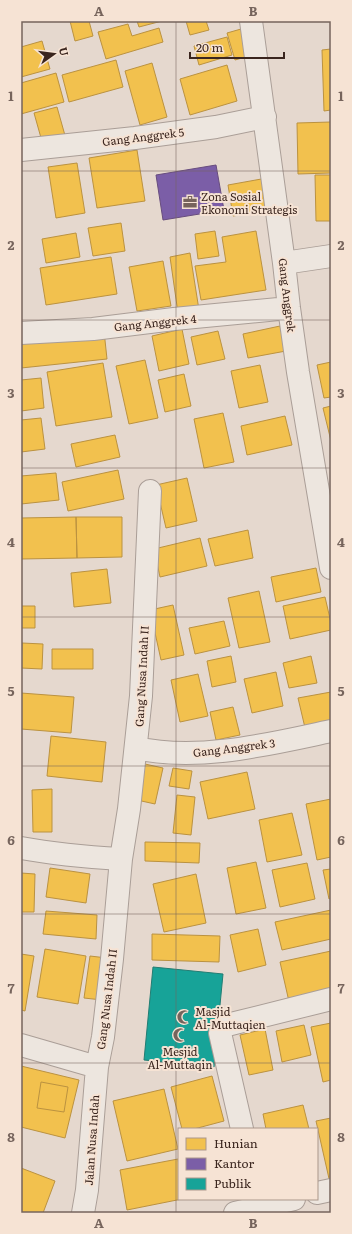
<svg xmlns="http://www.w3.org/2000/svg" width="352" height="1234" font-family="Literata,serif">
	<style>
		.homes { fill: #f2c14e; stroke: #bb9240 }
		.offices { fill: #7b5ea7; stroke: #684d7e }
		.public { fill: #17a398; stroke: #227d73 }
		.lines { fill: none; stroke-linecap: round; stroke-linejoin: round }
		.minor-casing { stroke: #aa9e97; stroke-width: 24 }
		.minor { stroke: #ede6df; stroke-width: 22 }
		.grid { fill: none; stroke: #76645c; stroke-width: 1; stroke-opacity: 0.55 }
		.labels { text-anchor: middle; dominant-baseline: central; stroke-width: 4; stroke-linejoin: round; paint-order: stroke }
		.street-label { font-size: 11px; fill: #3a251e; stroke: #f6e3d4 }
		.poi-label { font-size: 11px; fill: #3a251e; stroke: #f6e3d4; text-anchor: start }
		.neatline { fill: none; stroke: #76645c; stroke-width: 1.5 }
		.grid-label { font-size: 13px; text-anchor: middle; font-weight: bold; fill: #76645c }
	</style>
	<rect width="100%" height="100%" fill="#e5d8ce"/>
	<path class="homes" d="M70,21H89L93,36L75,41Z
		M137,21H162L139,27Z
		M186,21H206L209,30L190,35Z
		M128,24L132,36L159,28L163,42L106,59L98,32Z
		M248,27L256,54L235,60L227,33Z
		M227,37L232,55L199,65L194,46Z
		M42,41L50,69L21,77V47Z
		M331,49V110L324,111L322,50Z
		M116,60L123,87L69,102L62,75Z
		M152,63L167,117L140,125L125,71Z
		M227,65L237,101L190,115L180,79Z
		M56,73L64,102L21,114V83Z
		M57,107L66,139L43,145L34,113Z
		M331,122V173L298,174L297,123Z
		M137,150L145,201L97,208L89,158Z
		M77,163L85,213L56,218L48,167Z
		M315,175H331V221H316Z
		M267,178L272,210L233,216L228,185Z
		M121,223L125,251L93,256L88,228Z
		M215,231L219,256L198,259L195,234Z
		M256,231L266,290L201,300L195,266L226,262L222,237Z
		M76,233L80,257L46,263L42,239Z
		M190,253L199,310L178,313L170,257Z
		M111,257L117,294L46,305L40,268Z
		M163,261L171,306L137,311L129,267Z
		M280,326L286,351L248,358L243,334Z
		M182,329L189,364L159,371L152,336Z
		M104,331L107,359L21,368V339Z
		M218,331L225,359L197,365L191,337Z
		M145,360L158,418L129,424L116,366Z
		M331,362V397L324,398L317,365Z
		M103,363L112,417L56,426L47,372Z
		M260,365L268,402L239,408L231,371Z
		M184,374L191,406L165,412L158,380Z
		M41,378L44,408L21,411V380Z
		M331,406V441L323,408Z
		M223,413L234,462L204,468L194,419Z
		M285,416L292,445L247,455L241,426Z
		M41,418L45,449L21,452V420Z
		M115,435L120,457L76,467L71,444Z
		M118,470L124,499L68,511L62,482Z
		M56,473L59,500L21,504V476Z
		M187,478L197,521L166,528L156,485Z
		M76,517L77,558L21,559V518Z
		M76,517H122V557L77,558Z
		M248,530L253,558L215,566L208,539Z
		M200,538L207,566L160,577L154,549Z
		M316,568L321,592L276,602L271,577Z
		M107,569L111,603L74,607L71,573Z
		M259,591L270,642L239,648L228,598Z
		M325,597L331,623V630L290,639L283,606Z
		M173,605L184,655L161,660L150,610Z
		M21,606H35V628H21Z
		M224,621L230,646L195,654L189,628Z
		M22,643L43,644L42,669L21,668Z
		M52,649H93V669H52Z
		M231,656L236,682L212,687L207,661Z
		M311,656L317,683L289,688L283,663Z
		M276,672L283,706L252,713L244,679Z
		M198,674L208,716L180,722L171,680Z
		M331,692V727L306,732L298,698Z
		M21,693L74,697L71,733L21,729Z
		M233,707L240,735L216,740L210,712Z
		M51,736L106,742L102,782L47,776Z
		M145,764L163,768L155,804L137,800Z
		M173,768L192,771L189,789L169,786Z
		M247,772L255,809L208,819L200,782Z
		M52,789V832H33L32,790Z
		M177,795L195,797L191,835L173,833Z
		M331,799V857L317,860L306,804Z
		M292,813L302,855L267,862L259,820Z
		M145,842L200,843L199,863L145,861Z
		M256,862L266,908L236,914L227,868Z
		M307,863L315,899L280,907L272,870Z
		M50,868L90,874L86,903L46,897Z
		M331,869V898L329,899L323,870Z
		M21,873L35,874L34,912H21Z
		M196,874L206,923L164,932L153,884Z
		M331,910V939L282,950L275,922Z
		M46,911L97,915L96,939L43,934Z
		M258,929L266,965L238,972L230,935Z
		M152,934L220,936L219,962L152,960Z
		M45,949L86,956L78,1004L37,997Z
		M331,951V997L290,1006L280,962Z
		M21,954L34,956L25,1011L21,1010Z
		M90,956L107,958L102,1000L84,998Z
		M331,1023V1080L323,1082L311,1027Z
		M304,1025L311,1055L282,1062L276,1031Z
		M265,1029L273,1070L249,1075L240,1035Z
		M21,1066L79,1080L65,1138L21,1127Z
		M212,1076L224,1121L194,1129H182L171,1087Z
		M41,1082L68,1087L64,1112L37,1108Z
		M164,1089L178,1149L127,1161L113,1101Z
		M303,1105L309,1129H266L263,1114Z
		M331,1118V1183H330L316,1121Z
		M178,1159L179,1166V1199H182L127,1210L120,1170Z
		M21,1168L55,1181L43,1213H21Z"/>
	<path class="offices" d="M216,165L224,210L163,220L156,175Z"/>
	<path class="public" d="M153,967L223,974L214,1067L144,1060Z"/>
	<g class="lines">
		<defs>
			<path id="minor" d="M251,21L284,263L289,308L298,372L331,568
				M21,150L135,138L216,127L265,117
				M284,263L331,256
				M21,333L93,329L174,319L289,308
				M136,748C199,762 269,744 331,731
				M21,848C54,854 87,857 121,859L112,959L103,1037L97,1067L87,1190L83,1213
				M121,859L129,809L141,696L150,491
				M21,1045L97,1067
				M242,1129L220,1033L223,1027L227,1025L331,999
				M317,1193L331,1190
				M235,1213L294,1199"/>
		</defs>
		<use href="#minor" class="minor-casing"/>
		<use href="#minor" class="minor"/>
	</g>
	<path class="grid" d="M176,21V1213M21,171H331M21,320H331M21,468H331M21,617H331M21,766H331M21,914H331M21,1063H331"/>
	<defs>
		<symbol id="office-bare" viewBox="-9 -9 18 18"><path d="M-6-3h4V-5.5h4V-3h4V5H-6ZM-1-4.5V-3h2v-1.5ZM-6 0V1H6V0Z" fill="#76645c" stroke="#f6e3d4" stroke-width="2.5" paint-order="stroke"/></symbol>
		<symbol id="mosque-bare" viewBox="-9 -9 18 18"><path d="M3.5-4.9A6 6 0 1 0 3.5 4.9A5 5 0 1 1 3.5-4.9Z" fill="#76645c" stroke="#f6e3d4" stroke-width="2.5" paint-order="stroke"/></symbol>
	</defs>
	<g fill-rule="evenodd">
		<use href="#office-bare" x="180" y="192" width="20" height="20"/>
		<use href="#mosque-bare" x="174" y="1007" width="20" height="20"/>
		<use href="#mosque-bare" x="170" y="1025" width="20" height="20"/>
	</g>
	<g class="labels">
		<g class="street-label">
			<text transform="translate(143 136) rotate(-7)">Gang Anggrek 5</text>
			<text transform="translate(288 295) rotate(83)">Gang Anggrek</text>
			<text transform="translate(155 322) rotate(-6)">Gang Anggrek 4</text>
			<text transform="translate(141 676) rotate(-87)">Gang Nusa Indah II</text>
			<text transform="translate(234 747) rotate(-7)">Gang Anggrek 3</text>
			<text transform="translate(106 999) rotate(-83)">Gang Nusa Indah II</text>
			<text transform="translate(91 1140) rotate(-86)">Jalan Nusa Indah</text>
		</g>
		<g class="poi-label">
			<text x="201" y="196">Zona Sosial<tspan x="201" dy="13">Ekonomi Strategis</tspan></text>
			<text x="195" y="1011">Masjid<tspan x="195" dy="13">Al-Muttaqien</tspan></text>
			<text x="180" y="1051" text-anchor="middle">Mesjid<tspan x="180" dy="13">Al-Muttaqin</tspan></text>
		</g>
	</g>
	<rect width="352" height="1234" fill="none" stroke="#f6e3d4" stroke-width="44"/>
	<rect x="178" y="1128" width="140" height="72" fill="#f6e3d4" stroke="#ab978b"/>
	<rect x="186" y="1138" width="20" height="12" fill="#f2c14e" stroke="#ab978b"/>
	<text x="214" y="1148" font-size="12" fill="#3a251e">Hunian</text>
	<rect x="186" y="1158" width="20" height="12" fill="#7b5ea7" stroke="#ab978b"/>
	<text x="214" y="1168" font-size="12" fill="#3a251e">Kantor</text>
	<rect x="186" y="1178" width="20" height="12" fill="#17a398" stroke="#ab978b"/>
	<text x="214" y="1188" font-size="12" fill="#3a251e">Publik</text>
	<g transform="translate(54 54) rotate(76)" stroke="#f6e3d4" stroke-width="3" paint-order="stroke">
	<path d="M0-3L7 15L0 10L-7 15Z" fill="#3a251e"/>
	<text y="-6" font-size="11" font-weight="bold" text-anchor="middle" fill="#3a251e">U</text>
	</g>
	<path d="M190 52v6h94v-6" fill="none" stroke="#3a251e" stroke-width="2"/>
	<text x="196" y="52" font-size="12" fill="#3a251e" stroke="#f6e3d4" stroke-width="3" paint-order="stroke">20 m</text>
	<rect x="22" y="22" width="308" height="1190" class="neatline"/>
	<g class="grid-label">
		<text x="99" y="16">A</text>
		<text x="253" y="16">B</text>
		<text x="11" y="101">1</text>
		<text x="341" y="101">1</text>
		<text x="11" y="250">2</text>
		<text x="341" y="250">2</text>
		<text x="11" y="398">3</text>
		<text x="341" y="398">3</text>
		<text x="11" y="547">4</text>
		<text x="341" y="547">4</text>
		<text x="11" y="696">5</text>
		<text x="341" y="696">5</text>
		<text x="11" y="845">6</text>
		<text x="341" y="845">6</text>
		<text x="11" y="993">7</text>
		<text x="341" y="993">7</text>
		<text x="11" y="1142">8</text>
		<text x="341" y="1142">8</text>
		<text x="99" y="1228">A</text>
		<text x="253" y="1228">B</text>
	</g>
</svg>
